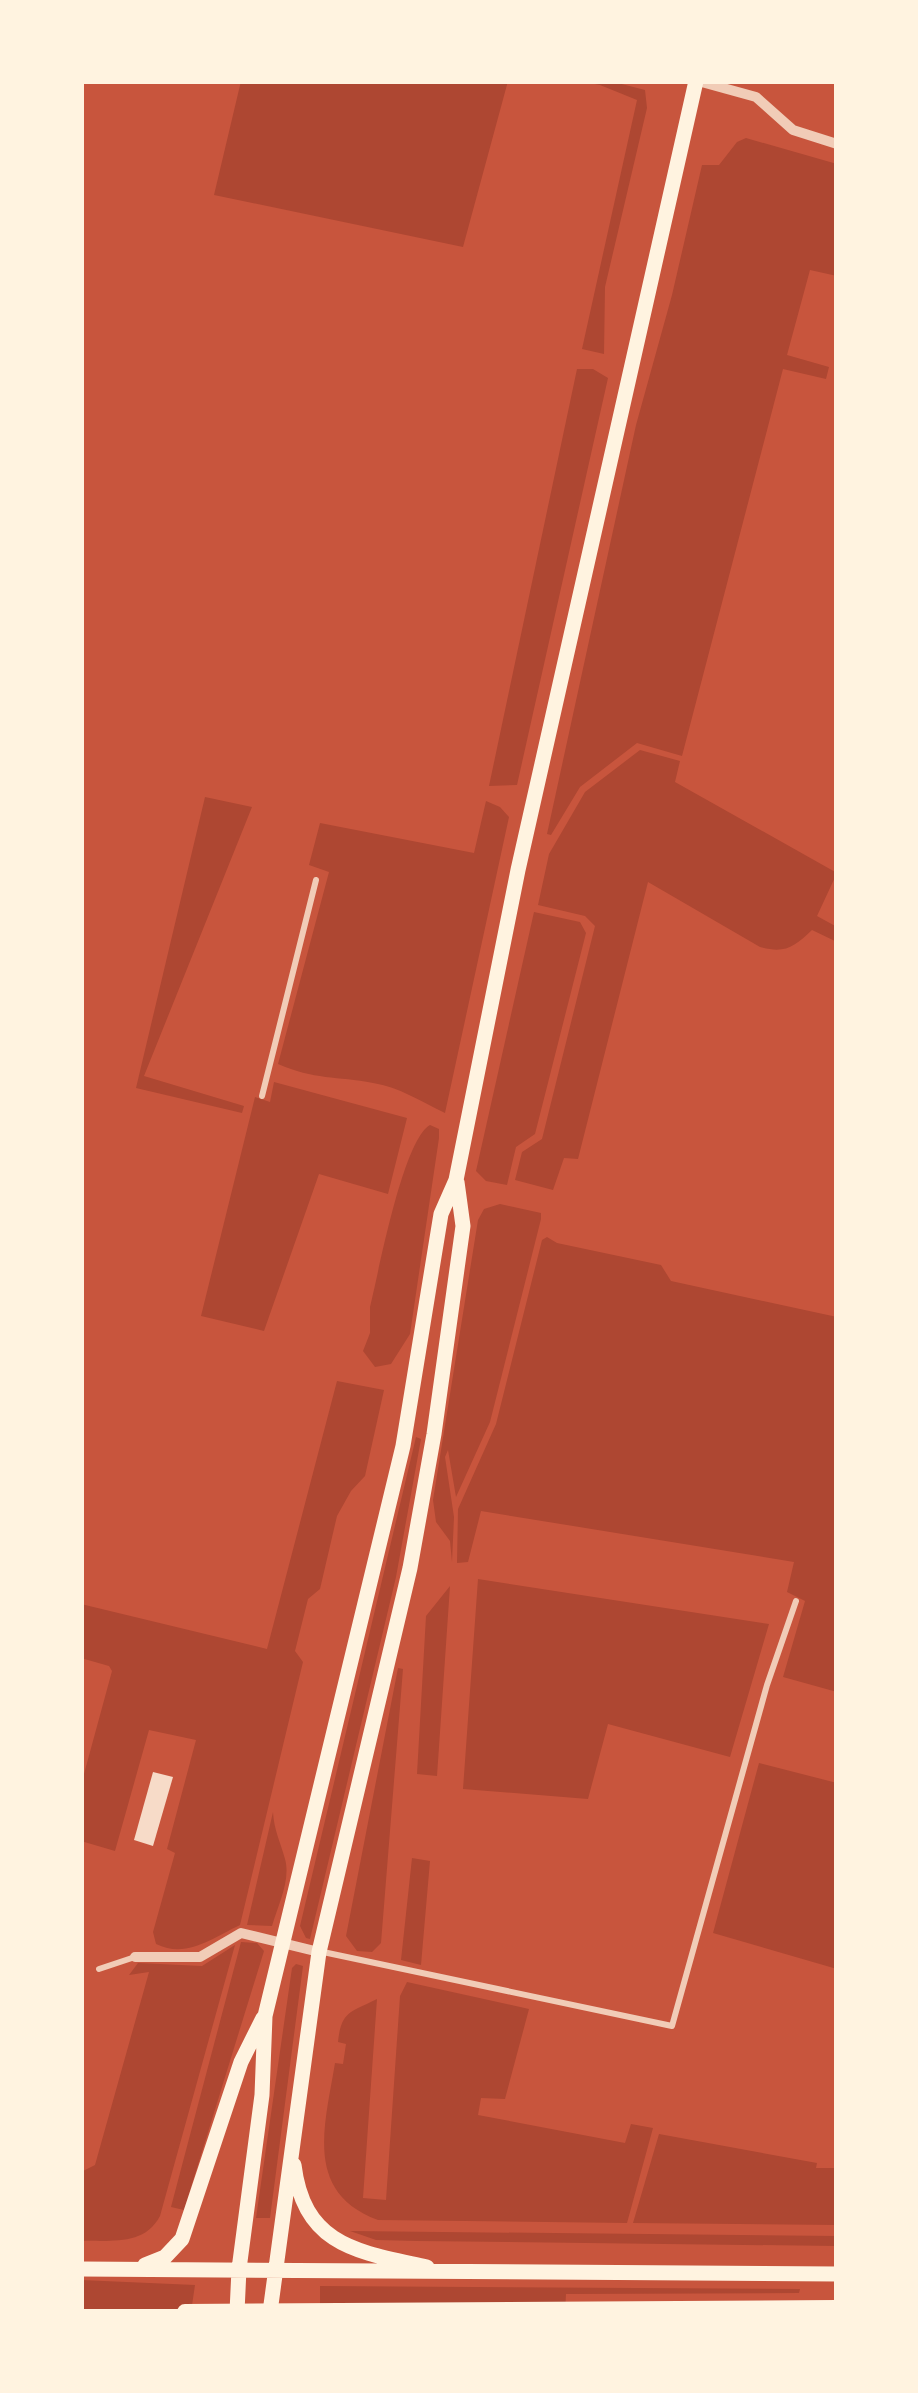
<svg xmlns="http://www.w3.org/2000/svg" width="918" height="2393" font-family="'IBM Plex Sans',sans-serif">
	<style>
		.green { fill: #ae4732 }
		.building { fill: #f7dbc8 }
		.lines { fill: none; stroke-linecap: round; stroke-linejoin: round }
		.service { stroke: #f1ccb7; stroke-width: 6 }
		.minor { stroke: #f1ccb7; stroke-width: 10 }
		.secondary { stroke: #fff3e0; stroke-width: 15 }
		.primary { stroke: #fff3e0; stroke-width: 16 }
	</style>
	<rect width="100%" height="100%" fill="#c8553d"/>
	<path class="green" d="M241,81H508L463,247L214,195Z
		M579,81H610L645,90L647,108L605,287L604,354L582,349L637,100L600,85Z
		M746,138L837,164V276L810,270L787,355L829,367L826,379L783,369L682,756L637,743L580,787L551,835L547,834L636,425L672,295L702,165H719L737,142Z
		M577,369H593L608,378L517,785L489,786Z
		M640,750L680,761L675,782L837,873L817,916L837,927V942L812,930C794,947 785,954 760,947L648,882L578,1159L564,1158L553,1190L515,1180L522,1152L542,1139L595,926L585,916L538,905L549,854L585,792Z
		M205,797L252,807L144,1076L244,1106L242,1113L136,1088Z
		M486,801L500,807L509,817L445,1113C422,1102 399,1087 373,1083C337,1076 314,1080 278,1064L329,872L309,865L320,823L474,853Z
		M534,912L580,922L586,933L535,1134L516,1147L507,1185L486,1181L476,1171Z
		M274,1082L407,1118L388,1194L319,1174L264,1331L201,1316L255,1097L270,1102Z
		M430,1125L439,1129V1138L410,1334L391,1364L375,1367L363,1351L370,1333V1307C379,1271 403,1140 430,1125Z
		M500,1204L541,1213V1219L490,1422L456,1497L448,1450L445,1457L454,1517L452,1562L450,1541L436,1522L433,1500L478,1220L484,1209Z
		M547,1237L557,1243L661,1265L671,1281L837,1317V1692L783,1677L805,1601L787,1592L794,1562L481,1511L468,1562L457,1563L458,1509L496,1424L542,1240Z
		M337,1381L384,1390L365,1476L351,1491L337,1516L320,1589L308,1599L295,1651L303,1662L240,1925C212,1938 187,1959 156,1944L153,1932L175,1853L167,1849L196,1740L149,1730L115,1851L81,1841V1785L112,1671L109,1666L81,1658V1604L267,1649Z
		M416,1437L421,1439L396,1577L310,1939L306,1938L300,1926Z
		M478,1579L769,1624L730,1757L608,1724L588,1799L463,1789Z
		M450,1586L437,1776L417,1774L426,1616Z
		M398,1668L403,1669L381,1943L372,1952L357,1951L346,1936Z
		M759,1763L837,1783V1969L713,1933Z
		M273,1812C274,1830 280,1841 285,1859C291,1880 278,1905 272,1926L247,1925Z
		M412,1858L430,1861L421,1965L401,1960Z
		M241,1942L257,1943L264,1951L184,2210L171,2207Z
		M235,1945L160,2216C144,2246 112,2240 81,2241V2172L95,2165L149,1972L129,1975L138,1963L202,1966Z
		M296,1964L303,1966L270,2218H256L292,1968Z
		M407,1982L529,2009L505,2099L481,2098L478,2115L625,2143L631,2124L653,2128L627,2223L378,2220C303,2192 325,2125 335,2063L343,2064L346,2044L338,2042C341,2011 351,2012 377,1999L363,2198L386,2200L400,1996Z
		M659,2134L817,2163L816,2168H837V2225L633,2223Z
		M350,2231L837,2236V2246L417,2241L376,2240Z
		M81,2280L195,2285L191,2312H81Z
		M320,2286L800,2289L799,2293L566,2294L565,2312H320Z"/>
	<path class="building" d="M153,1772L173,1777L153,1846L134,1840Z"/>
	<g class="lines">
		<path class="service" d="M262,1096L316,880
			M323,1952L672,2026L767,1685L796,1601
			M99,1969L135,1957"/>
		<path class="minor" d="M698,81L756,97L793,130L837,144
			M135,1957H200L241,1933L319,1952"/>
		<path class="secondary" d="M294,2165C304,2247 360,2252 427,2267
			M145,2265L165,2257L182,2239L241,2062L263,2018
			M81,2269L837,2274
			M237,2312L239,2269L262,2095L265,2016L403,1446L441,1214L456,1180L518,870L696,81
			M270,2312L319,1952L410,1568L434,1434L463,1226L457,1182"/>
		<path class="primary" d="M185,2312L837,2308"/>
	</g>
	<rect width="918" height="2393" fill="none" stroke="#fff3e0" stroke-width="168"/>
</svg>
